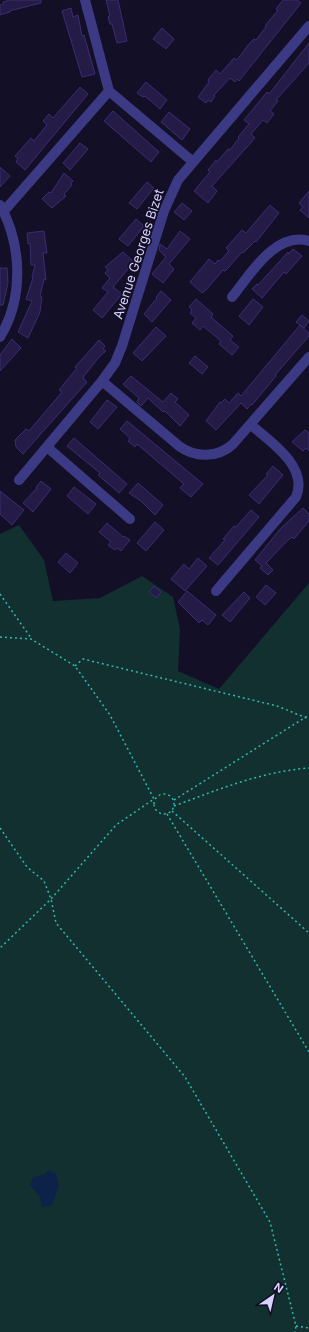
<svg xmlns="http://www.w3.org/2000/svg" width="309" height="1332" font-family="Inter,sans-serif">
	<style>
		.green { fill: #12302f }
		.water { fill: #0c2248 }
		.building { fill: #241b47; stroke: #3b2d73 }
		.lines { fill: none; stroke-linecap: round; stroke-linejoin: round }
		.path { stroke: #2fb8b0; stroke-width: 1.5; stroke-dasharray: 2 3; stroke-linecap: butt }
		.minor { stroke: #3d3a85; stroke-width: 10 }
		.labels { text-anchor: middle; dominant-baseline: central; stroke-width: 3.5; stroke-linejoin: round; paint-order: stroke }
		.street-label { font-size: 13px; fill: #d9d4ff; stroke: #130f26 }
	</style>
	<rect width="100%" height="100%" fill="#130f26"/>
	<path class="green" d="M19,525L44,560L53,601L100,598L142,576L173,597L180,629L178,671L219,689L309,583V1332H0V534Z"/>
	<path class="water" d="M49,1170L56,1174L59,1185L52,1205L42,1207L40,1197L30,1185L33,1177L43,1175Z"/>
	<path class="building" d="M10,0H41V3L9,11L10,12L0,15V5L4,4L3,2Z
		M106,0H118L127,41L117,43L112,24H110L108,17L110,16Z
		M283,0H297L301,3L239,81L237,79L235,82L230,78L214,95L215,96L211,102L208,100L206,103L198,97L209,82L208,80L216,70L220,74L234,58L237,60L248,45L254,39L256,40L266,27L265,26L278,10L276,9Z
		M71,8L73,17L78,15L82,36L84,35L95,74L82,77L62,11Z
		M162,28L174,39L166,49L153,39Z
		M309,43V63L276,100L278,101L270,111L274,114L267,123L263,120L251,134L255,138L212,186L217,191L208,203L194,191L210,172L208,170L216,160L217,162L228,149L230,150L239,138L238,137L249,124L244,120L267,92L269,94Z
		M146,82L167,100L160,109L145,96L143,97L137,93Z
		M80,87L88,94L25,170L16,162L18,158L15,156L31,138L34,141L47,125L43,121L49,114L53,118Z
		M113,111L159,152L151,162L104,121Z
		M169,112L190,129L182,140L161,122Z
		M80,143L88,149L70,170L63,163Z
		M0,167L10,176L0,187Z
		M64,173L73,181L71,183L72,185L64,194L66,196L52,208L42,199L49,192L51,193Z
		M147,182L154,188L137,209L129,203Z
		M309,191V218L300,210L303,207L299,203Z
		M182,203L192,211L184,220L174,212Z
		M270,205L279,213L256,242L255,241L243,253L242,252L228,268L225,271L223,270L206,290L202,293L190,282L209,259L215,264L218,260L220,261L229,251L226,248L242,230L246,233Z
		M136,219L144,226L128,246L119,239Z
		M44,231L47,253H43L46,280L44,279L40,296L42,297L40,312L28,338L18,332L32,301L26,299L33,278L32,277L35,265H31L30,243L28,244L27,233Z
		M180,231L190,239L169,264L174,269L163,283L152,274L166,257L159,250L160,244L167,249Z
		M293,249L302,256L286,274L284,272L262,298L252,289L257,284L258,285L288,252L289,254Z
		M123,252L134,262L113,287L122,294L102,318L93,310L108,292L102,288L110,278L105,273L108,270L105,267Z
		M0,268H7L8,283L3,305H0Z
		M161,291L171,300L152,322L144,314L157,298L156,297Z
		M196,299L213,314L211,317L233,336L230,340L239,347L232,355L219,344L221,341L203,326L200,330L192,323L196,318L190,313L192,310L189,307Z
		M253,299L263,307L249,325L239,316Z
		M302,315L309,321L304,328L296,322Z
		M300,325L309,333V336L275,375L276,376L252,405L251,404L247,409L241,403L216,430L206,421L220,402L221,403L225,399L229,403L238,393L241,396Z
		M156,327L166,336L142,361L133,353Z
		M12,339L21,348L0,371V355Z
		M99,340L105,346L103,349L106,351L100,356L84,376L83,378L87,382L23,454L16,447L15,440L26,429L29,431L62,392L59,390L77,368L75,367Z
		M195,356L208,367L202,374L189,363Z
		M131,376L163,402L171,393L178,399L175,402L189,415L180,426L165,411L163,412L148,398L141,406L137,402L139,398L123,384Z
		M107,400L117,407L98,429L90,422Z
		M127,421L203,484L191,497L180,488L184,484L137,444L135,447L128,441L130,438L120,429Z
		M305,430L309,433V451L306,448L303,451L292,442Z
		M74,438L127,484L119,493L98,475L100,473L67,446Z
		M273,466L283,475L259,504L249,495L268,475L266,474Z
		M41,481L51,489L33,512L23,503L37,488L36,487Z
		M138,483L163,505L155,515L141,501L129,493Z
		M74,487L96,504L88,514L67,496Z
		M0,491L24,510L12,525L0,514Z
		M303,508L309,514V521L294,539L292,537L287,541L266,563L273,570L268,575L260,568L262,566L255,560L281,528Z
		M251,510L259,517L218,565L209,558L225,540L223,539L228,533L234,526L236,527Z
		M155,522L164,530L146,551L137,543Z
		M107,523L123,537L124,536L130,540L121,551L117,548L115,550L108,545L111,542L99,532Z
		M66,553L78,563L70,573L58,562Z
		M198,558L207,566L185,591L171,579L184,564L189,569Z
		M266,585L276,593L265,605L256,597Z
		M154,586L161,592L156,598L149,592Z
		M187,591L216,615L208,625L202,620L199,623L178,602Z
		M244,592L250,598L230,622L222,615Z"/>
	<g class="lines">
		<path class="path" d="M0,594L31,638
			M0,637L31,639L75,666L110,715L154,799L116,825L51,899L0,948
			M75,666L83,659L277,706L309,719
			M154 804a10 10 0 1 1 20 0a10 10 0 1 1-20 0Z
			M174,800L309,715
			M174,806C220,789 260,772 309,768
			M172,811L309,933
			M167,814L309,1052
			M0,828L27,867L44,881L51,899L56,923L185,1077L270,1222L296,1326L295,1332
			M296,1326L309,1328"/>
		<path class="minor" d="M85,0L109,91L192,161
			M0,205C22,245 24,298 0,337
			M4,211L109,91
			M232,297C250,275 275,231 309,241
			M102,381L179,446C195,458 218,458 233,444L309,357
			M47,447L130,519
			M19,480L102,381L115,363L122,346L164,211L178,180L309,26
			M216,591L296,497C309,467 270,441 251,425"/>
	</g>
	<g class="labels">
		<g class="street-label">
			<text transform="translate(138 254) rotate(-72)">Avenue Georges Bizet</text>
		</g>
	</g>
	<g transform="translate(273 1296) rotate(34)" stroke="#130f26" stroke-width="3" paint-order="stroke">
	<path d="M0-3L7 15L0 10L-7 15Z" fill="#d9d4ff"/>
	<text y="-6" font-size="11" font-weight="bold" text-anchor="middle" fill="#d9d4ff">N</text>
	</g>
</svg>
